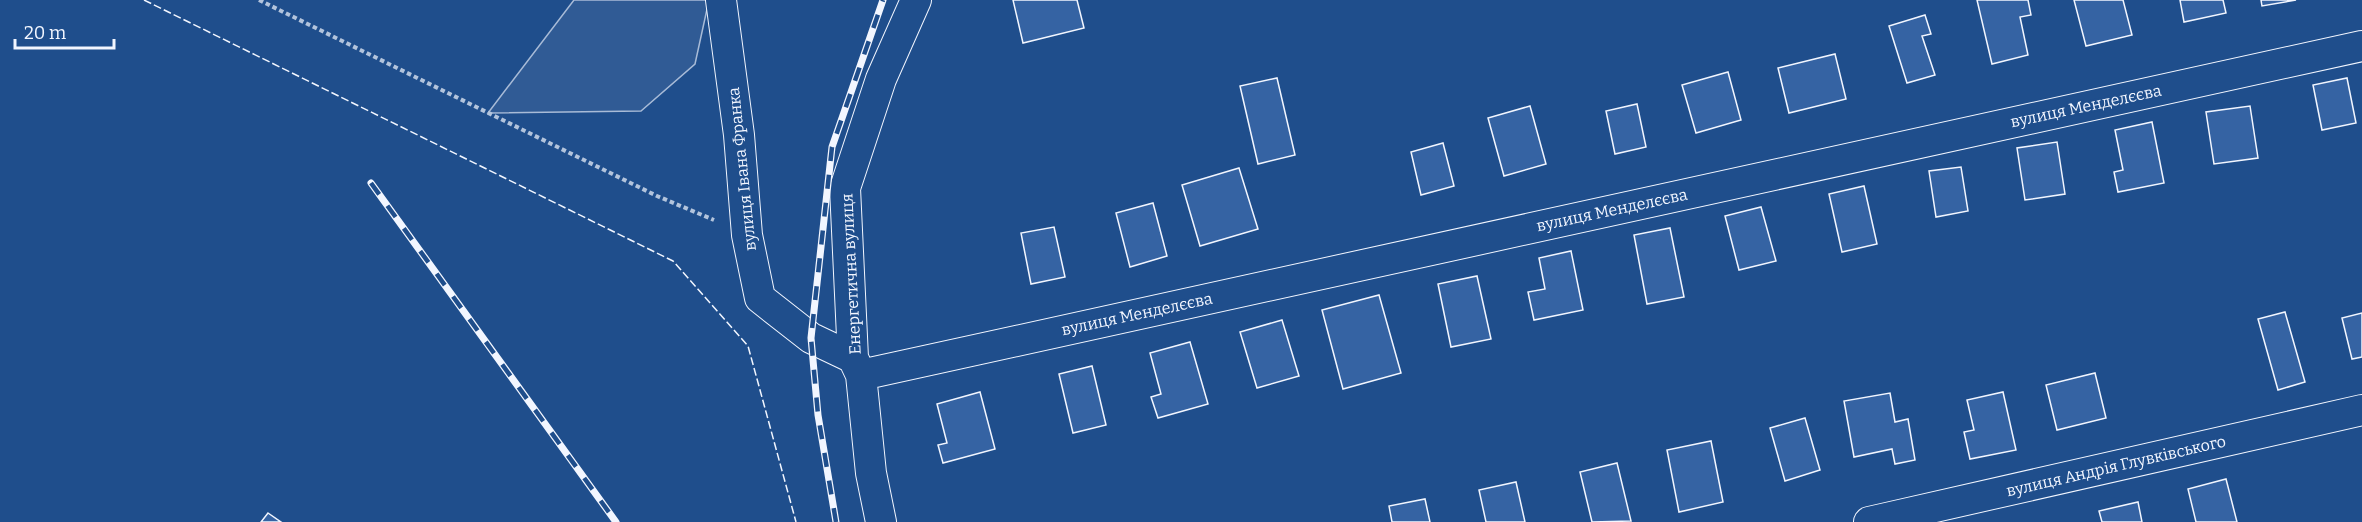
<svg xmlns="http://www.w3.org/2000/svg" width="2362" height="522" font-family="Bitter,serif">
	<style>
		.built { fill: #305b95; stroke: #a8bbd7; stroke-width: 1.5 }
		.building { fill: #3563a3; stroke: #f2f6ff; stroke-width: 1.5 }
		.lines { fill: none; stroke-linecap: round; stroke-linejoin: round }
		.street-casing { stroke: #f2f6ff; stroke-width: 32 }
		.path { stroke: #b3c4dc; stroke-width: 4; stroke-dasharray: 4.5 3; stroke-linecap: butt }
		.street { stroke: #1f4e8c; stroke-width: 30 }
		.rail-casing { stroke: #f2f6ff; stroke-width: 7 }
		.rail { stroke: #1f4e8c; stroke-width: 4.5; stroke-dasharray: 14; stroke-linecap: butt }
		.fence { stroke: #f2f6ff; stroke-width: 1.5; stroke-dasharray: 8 3; stroke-linecap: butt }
		.labels { text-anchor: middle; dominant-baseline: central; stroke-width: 4.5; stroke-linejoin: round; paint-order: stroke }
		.street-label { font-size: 16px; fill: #f2f6ff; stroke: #1f4e8c }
	</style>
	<rect width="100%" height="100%" fill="#1f4e8c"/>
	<path class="built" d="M574,0H709L695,64L641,111L488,113Z"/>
	<path class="building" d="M1013,0H1077L1084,28L1023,43Z
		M1977,0H2028L2031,15L2020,17L2028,55L1992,64Z
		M2074,0H2123L2132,35L2086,46Z
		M2180,0H2223L2226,13L2184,22Z
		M2261,0H2296L2262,6Z
		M1925,15L1931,34L1922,36L1935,75L1907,83L1889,26Z
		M1835,54L1846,99L1789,113L1778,68Z
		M1728,72L1741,120L1696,133L1682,85Z
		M1277,78L1295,155L1258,164L1240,86Z
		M2347,78L2356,123L2322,130L2313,85Z
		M1637,104L1646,147L1615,154L1606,111Z
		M1530,106L1546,164L1504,176L1488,118Z
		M2250,106L2258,158L2214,164L2206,112Z
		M2152,122L2164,183L2118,192L2114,172L2123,170L2115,130Z
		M2057,142L2065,194L2025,200L2017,148Z
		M1443,143L1454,186L1421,195L1411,152Z
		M1961,167L1968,211L1936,217L1929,171Z
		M1239,168L1258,229L1200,246L1182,185Z
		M1864,186L1877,244L1842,252L1829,194Z
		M1153,203L1167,256L1130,267L1116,213Z
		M1761,207L1776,261L1739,270L1725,216Z
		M1054,227L1065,277L1031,284L1021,233Z
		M1670,228L1684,297L1647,304L1634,235Z
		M1571,251L1583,310L1534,320L1528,292L1545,289L1539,258Z
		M1477,276L1491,339L1451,347L1438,284Z
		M1379,295L1401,373L1343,389L1322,310Z
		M2285,312L2305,382L2278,390L2258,319Z
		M2362,313V357L2352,359L2342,318Z
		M1282,320L1299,376L1257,388L1240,332Z
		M1190,342L1208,404L1158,418L1151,397L1161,394L1150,353Z
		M1092,366L1106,425L1073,433L1059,374Z
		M2095,373L2106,418L2057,430L2046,385Z
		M980,392L995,449L943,463L938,445L947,443L937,404Z
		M2003,392L2016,450L1970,459L1964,432L1974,430L1967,400Z
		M1890,393L1895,422L1908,419L1915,460L1895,464L1892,449L1854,457L1844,401Z
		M1805,418L1820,470L1785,481L1770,428Z
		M1711,441L1723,502L1679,512L1667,450Z
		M1617,463L1631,521L1592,522L1580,472Z
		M2226,479L2237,522H2196L2188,489Z
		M1516,482L1525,522H1486L1479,490Z
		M1425,499L1430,522H1392L1389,506Z
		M2138,502L2142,522H2102L2099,511Z
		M268,513L281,522H261Z"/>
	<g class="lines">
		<defs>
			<path id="street" d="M721,0L739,135L747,235L760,298L811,338L853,358
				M861,375L2362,46
				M881,522L871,473L861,375L853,358L845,188L881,79L916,0
				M1869,522L2362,410"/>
		</defs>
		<use href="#street" class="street-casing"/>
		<path class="path" d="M259,0L657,196L714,220"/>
		<use href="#street" class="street"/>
		<defs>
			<path id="rail" d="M371,183L616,522
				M836,522L818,415L811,338L832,147L883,0"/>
		</defs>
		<use href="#rail" class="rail-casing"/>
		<use href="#rail" class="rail"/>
		<path class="fence" d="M144,0L673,261L748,346L796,522"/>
	</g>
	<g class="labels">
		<g class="street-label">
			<text transform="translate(2086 106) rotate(-12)">вулиця Менделєєва</text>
			<text transform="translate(742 169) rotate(-96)">вулиця Івана Франка</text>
			<text transform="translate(1612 210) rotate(-12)">вулиця Менделєєва</text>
			<text transform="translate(851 274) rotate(-93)">Енергетична вулиця</text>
			<text transform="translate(1137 314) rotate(-12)">вулиця Менделєєва</text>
			<text transform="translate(2116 466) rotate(-13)">вулиця Андрія Глувківського</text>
		</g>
	</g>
	<path d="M15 39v9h99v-9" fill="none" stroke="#f2f6ff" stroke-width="3"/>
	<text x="24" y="39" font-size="18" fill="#f2f6ff" stroke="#1f4e8c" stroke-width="4.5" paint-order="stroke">20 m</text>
</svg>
